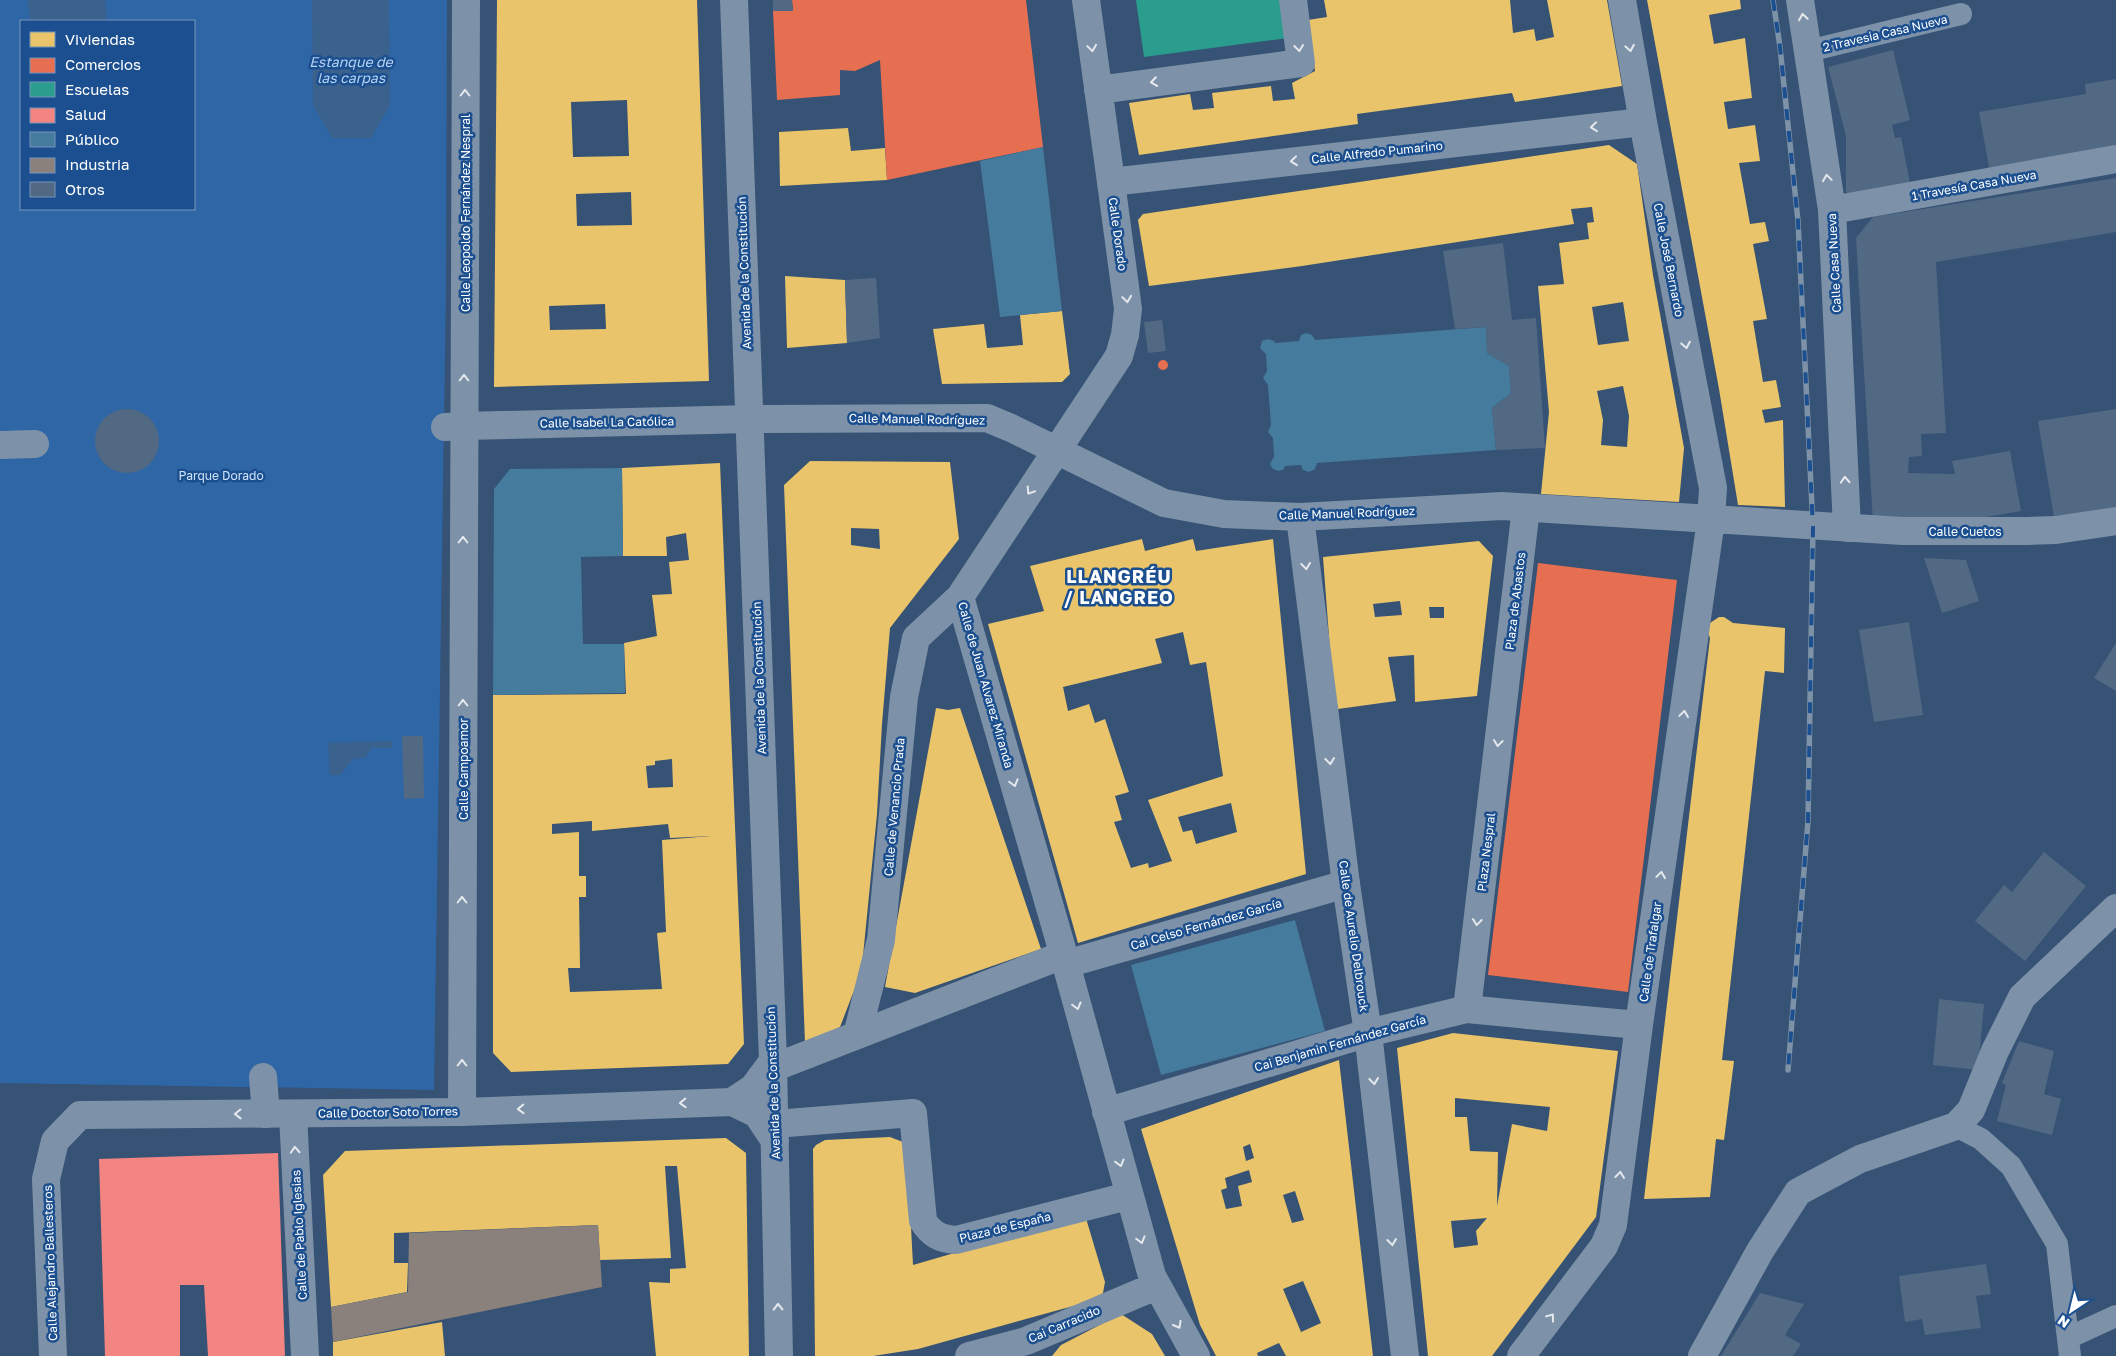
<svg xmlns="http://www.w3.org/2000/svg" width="2116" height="1356" font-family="'Golos Text',sans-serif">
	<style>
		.green { fill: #2f66a5; fill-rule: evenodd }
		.water { fill: #3b618d }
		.homes { fill: #e9c46a; fill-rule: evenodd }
		.shops { fill: #e76f51 }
		.schools { fill: #2a9d8f }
		.health { fill: #f28482 }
		.public { fill: #457b9d }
		.industry { fill: #8a817c }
		.building { fill: #526984 }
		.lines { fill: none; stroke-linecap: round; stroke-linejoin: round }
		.service { stroke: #7d92a8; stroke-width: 22 }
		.pedestrian { stroke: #7d92a8; stroke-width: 28 }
		.minor { stroke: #7d92a8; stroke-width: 28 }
		.tertiary { stroke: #7d92a8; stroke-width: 28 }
		.rail-casing { stroke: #7e92a7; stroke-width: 5.5 }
		.rail { stroke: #1b4f8f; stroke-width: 4; stroke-dasharray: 11; stroke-linecap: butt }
		.oneway { stroke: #e5e9ee }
		.labels { text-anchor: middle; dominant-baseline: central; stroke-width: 5; stroke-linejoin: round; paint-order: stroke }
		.street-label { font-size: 12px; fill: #fff; stroke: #1b4f8f }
		.park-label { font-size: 12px; fill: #cfe3fa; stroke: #1b4f8f }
		.water-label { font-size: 14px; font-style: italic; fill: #b5d3f5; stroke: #1b4f8f }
		.district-label { font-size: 18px; font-weight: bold; letter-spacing: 1px; fill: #fff; stroke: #1b4f8f }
	</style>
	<rect width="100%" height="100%" fill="#365274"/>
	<path class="green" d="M0,0H447L446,288L434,1090L0,1083ZM21,21H194V209H21Z"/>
	<path class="water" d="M28,0H105L107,21H30Z
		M312,0H389L390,105L371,138H332L313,105Z
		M392,741V748H372L365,758L353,759L340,775H330L328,743Z"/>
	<path class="homes" d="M497,0H697L709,381L494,387ZM627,100L629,156L573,157L571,102ZM631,192L632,225L577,226L576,194ZM605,304L606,329L550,330L549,306Z
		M1324,0H1510L1513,33L1534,29L1536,41L1554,37L1547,0H1607L1622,86L1515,102L1512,93L1357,114L1358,124L1139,155L1129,103L1190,94L1193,110L1214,108L1212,93L1271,86L1273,101L1295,99L1292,83L1315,71L1308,20L1327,17Z
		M1647,0H1740L1741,9L1709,15L1714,44L1745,38L1752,98L1724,102L1728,129L1755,125L1760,161L1739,163L1750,224L1765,222L1769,241L1753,244L1767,319L1753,321L1763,382L1776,380L1781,407L1762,410L1765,423L1783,420L1785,507L1738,505L1719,389Z
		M848,128L851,151L885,148L887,180L780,186L779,132Z
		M1609,145L1637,164L1653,275L1684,448L1679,502L1541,494L1549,412L1538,286L1564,284L1559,243L1589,239L1587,223L1594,222L1592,207L1571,209L1574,224L1302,266L1149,286L1138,220L1143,214ZM1623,302L1629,341L1598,345L1592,307ZM1623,386L1629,416L1627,447L1601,445L1603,420L1597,391Z
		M785,276L845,280L847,343L787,348Z
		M1062,311L1070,374L1062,382L942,384L933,329L984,324L987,348L1023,345L1020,315Z
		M810,461L950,462L959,539L890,628L882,724L877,814L863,956L855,988L840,1027L805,1043L784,485ZM851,528L879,529L880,549L851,545Z
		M720,463L744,1044L728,1064L511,1072L493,1053V695L626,694L624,643L657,636L652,595L672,594L669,562L689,560L686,533L666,537L667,556H623L622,468ZM672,759L673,787L648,788L646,766L655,765V761ZM592,821V831L668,824L670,838L711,836L662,840L666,932L657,933L662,989L570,992L568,968H580L579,897H586V876H579V832L552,834V824Z
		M1142,539L1145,551L1193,539L1196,551L1273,539L1306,874L1078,943L988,624L1044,611L1030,566ZM1183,632L1190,665L1206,662L1223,776L1148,800L1172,861L1149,868L1148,863L1131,868L1114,822L1122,820L1115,796L1129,792L1105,719L1095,723L1089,704L1068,711L1063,687L1162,663L1155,639ZM1231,803L1237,832L1196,844L1192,830L1183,832L1178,817Z
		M1479,541L1493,556L1477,696L1415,702L1414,655L1388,657L1396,701L1338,709L1331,663L1323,557ZM1400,601L1402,615L1375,617L1373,604ZM1429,607H1444V618H1430Z
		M1719,617H1724L1733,623L1785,628L1784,673L1765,671L1722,1060L1734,1061L1724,1140L1716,1139L1710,1197L1644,1199L1710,638L1708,633L1710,623Z
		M936,708L948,710L960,708L1041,949L915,993L885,987Z
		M1453,1033L1618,1051L1596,1217L1492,1356H1428L1397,1048ZM1455,1098L1550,1107L1547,1131L1512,1124L1497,1206L1498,1152L1470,1151L1467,1117H1455ZM1487,1218L1476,1231L1478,1245L1454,1248L1451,1221Z
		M1339,1060L1373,1356H1286L1279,1343L1257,1353L1258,1356H1216L1200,1325L1141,1129ZM1250,1144L1254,1158L1246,1161L1243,1147ZM1249,1170L1252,1182L1238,1186L1242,1206L1226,1209L1221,1190L1227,1188L1225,1178ZM1295,1191L1304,1220L1292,1223L1283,1195ZM1303,1281L1321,1323L1301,1332L1283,1289Z
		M890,1137L903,1142L907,1150L913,1265L1085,1215L1105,1282L1103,1293L1095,1300L918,1349L873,1356H815L813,1149L816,1145L825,1140Z
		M726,1138L746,1153L749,1356H656L649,1282L670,1283V1269L686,1268L677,1166H665L671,1258L600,1260L598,1225L394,1233V1263H408L407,1292L331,1307L323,1175L345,1151Z
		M1121,1314L1152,1334L1165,1356H1052L1061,1345Z
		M442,1322L445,1356H333V1342Z"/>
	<path class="shops" d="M792,0H1026L1043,147L887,180L880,60L855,71L840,70V95L777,100L773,11H793Z
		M1158 365a5 5 0 1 1 10 0a5 5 0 1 1-10 0Z
		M1538,563L1677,580L1628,992L1488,975Z"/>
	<path class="schools" d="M1136,0H1283L1288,38L1144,57Z"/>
	<path class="health" d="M278,1153L285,1356H208L204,1285H180V1356H105L99,1159Z"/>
	<path class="public" d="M1043,147L1062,311L1000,317L980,161Z
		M1486,327L1487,353L1509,366L1511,393L1492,408L1496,450L1317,463L1315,469L1309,472L1303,470L1301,465L1285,466L1284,469L1279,471L1273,469L1270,464L1274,457L1273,438L1268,432L1271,425L1268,385L1263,378L1267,371L1266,354L1260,348L1262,341L1268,339L1274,341L1275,343L1299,341L1301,335L1306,333L1312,335L1315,340Z
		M622,468L623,556L581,557L583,644H624L625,693L493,695L494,489L510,469Z
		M1295,920L1325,1031L1161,1075L1131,965Z"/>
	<path class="industry" d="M598,1225L602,1287L333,1342L331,1307L408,1292L409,1233Z"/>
	<path class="building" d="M773,0H792L793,11H773Z
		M1893,50L1910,120L1892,125L1895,138L1901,137L1911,188L1856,198L1846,192V136L1828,67Z
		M2116,79V152L1990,173L1979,112L2086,94L2085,84Z
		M2116,178V232L1936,262L1946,433L1921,434L1922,456L1909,457L1908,473L1955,474L1952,461L2010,451L2021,511L1963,521L1873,522L1856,238L1873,217Z
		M1503,243L1512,320L1536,318L1545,448L1496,450L1492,408L1511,393L1509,366L1487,353L1486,327L1455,329L1443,251Z
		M876,278L880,338L847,343L845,280Z
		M1162,320L1166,351L1148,353L1144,322Z
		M95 441a32 32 0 1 1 64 0a32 32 0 1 1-64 0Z
		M2116,409V507L2054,517L2038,421Z
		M1924,558L1966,560L1979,601L1942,613Z
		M1909,622L1923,715L1874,722L1859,630Z
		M2116,643V691L2094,678Z
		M402,736H423L424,798L404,799Z
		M2044,852L2086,886L2025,961L1975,921L2004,885L2012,892Z
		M1939,999L1984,1004L1978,1070L1933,1065Z
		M2019,1041L2054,1051L2044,1094L2061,1099L2052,1135L1997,1121L2006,1085L2002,1083Z
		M1986,1264L1991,1294L1976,1296L1981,1328L1925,1335L1922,1319L1905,1322L1899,1276Z
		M1760,1293L1804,1304L1785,1335L1801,1344L1793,1356H1721Z"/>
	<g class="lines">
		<path class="service" d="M1808,51L1961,14
			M1956,1126L1981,1139L2011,1166L2057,1244L2070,1356
			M2068,1338L2116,1316"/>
		<path class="pedestrian" d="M1086,0L1111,182
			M1098,90L1301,63L1293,0
			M445,427L464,426
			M0,445L35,444
			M1057,450L960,597L1060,942L1152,1276L1196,1356
			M1066,964L1346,884
			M1467,1009L1526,508
			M857,1035L881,940L904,697L916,638L960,597
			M773,1068L1063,955
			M263,1077L266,1114
			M1106,1112L1368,1033L1467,1009L1528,1015
			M775,1124L913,1113L923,1221C931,1234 940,1239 956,1240L1128,1196
			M969,1356L1026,1341L1156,1286"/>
		<path class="minor" d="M1800,0L1832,210L1847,528
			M1832,210L2116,159
			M464,426L750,419L987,418L1011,428L1164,503L1224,514L1300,517L1502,506L1903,531H2027L2056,530L2116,521
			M1057,450L1119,356L1125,335L1128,309L1111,182L1643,122
			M1300,517L1346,884L1368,1033L1405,1356
			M1528,1015L1639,1025
			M462,1112L466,0
			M293,1114L305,1356
			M1521,1356L1604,1246L1613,1225L1639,1025L1711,520L1713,488L1643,122L1622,0
			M1702,1356L1760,1251L1798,1192L1860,1159L1956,1126L1971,1110L1995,1051L2022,997L2116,908"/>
		<path class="tertiary" d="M734,0L773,1061L779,1356
			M732,1102L753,1088L773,1061
			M53,1356L46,1179L55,1141L80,1115L462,1112L732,1102L757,1114L775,1141"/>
		<defs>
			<path id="rail" d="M1773,0L1780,47L1798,221L1813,527L1808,821L1788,1070"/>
		</defs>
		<use href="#rail" class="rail-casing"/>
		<use href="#rail" class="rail"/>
	</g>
	<defs><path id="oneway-chevron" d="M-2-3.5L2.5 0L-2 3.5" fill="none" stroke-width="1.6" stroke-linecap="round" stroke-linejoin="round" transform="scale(1.25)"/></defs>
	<g class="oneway">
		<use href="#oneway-chevron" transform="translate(1803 17) rotate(-99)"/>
		<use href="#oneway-chevron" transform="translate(1092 48) rotate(82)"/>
		<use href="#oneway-chevron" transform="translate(1299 48) rotate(83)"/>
		<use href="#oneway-chevron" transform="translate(1630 48) rotate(80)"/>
		<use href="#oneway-chevron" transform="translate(1154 82) rotate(172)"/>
		<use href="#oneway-chevron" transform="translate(465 93) rotate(-90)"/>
		<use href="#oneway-chevron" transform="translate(1594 127) rotate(174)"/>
		<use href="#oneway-chevron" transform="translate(1294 161) rotate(174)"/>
		<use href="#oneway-chevron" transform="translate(1827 178) rotate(-98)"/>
		<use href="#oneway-chevron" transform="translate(1127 299) rotate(82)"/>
		<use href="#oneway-chevron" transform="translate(1686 345) rotate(79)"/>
		<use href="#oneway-chevron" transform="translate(464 378) rotate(-90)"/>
		<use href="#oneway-chevron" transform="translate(1845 480) rotate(-93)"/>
		<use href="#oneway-chevron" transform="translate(1030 491) rotate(123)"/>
		<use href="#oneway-chevron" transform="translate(463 540) rotate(-90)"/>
		<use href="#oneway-chevron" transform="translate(1306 566) rotate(83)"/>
		<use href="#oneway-chevron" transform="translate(463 703) rotate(-90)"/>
		<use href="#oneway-chevron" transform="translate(1684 714) rotate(-82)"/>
		<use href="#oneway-chevron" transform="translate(1498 743) rotate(97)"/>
		<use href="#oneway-chevron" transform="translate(1330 761) rotate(83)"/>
		<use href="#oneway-chevron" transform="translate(1014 783) rotate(74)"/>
		<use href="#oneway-chevron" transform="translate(1661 875) rotate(-82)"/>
		<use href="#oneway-chevron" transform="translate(462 900) rotate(-90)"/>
		<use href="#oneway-chevron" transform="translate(1477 922) rotate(97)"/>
		<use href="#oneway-chevron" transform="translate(1077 1006) rotate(75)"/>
		<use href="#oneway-chevron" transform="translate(462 1063) rotate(-90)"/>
		<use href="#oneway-chevron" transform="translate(1374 1081) rotate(83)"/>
		<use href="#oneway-chevron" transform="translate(683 1103) rotate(178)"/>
		<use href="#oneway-chevron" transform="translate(521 1109) rotate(178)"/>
		<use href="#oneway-chevron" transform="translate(238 1114) rotate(179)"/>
		<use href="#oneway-chevron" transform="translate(295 1150) rotate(-93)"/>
		<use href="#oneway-chevron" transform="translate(1120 1163) rotate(75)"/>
		<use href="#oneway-chevron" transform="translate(1620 1175) rotate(-83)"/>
		<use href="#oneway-chevron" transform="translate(1141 1240) rotate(74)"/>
		<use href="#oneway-chevron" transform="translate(1392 1242) rotate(83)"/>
		<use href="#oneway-chevron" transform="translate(778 1307) rotate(-91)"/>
		<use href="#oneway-chevron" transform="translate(1551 1317) rotate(-53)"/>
		<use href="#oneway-chevron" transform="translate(1178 1325) rotate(60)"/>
	</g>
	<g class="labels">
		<g class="street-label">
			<text transform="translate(1885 33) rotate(-13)">2 Travesia Casa Nueva</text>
			<text transform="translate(1377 152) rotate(-6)">Calle Alfredo Pumarino</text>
			<text transform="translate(1974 185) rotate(-10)">1 Travesía Casa Nueva</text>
			<text transform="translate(465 213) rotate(-90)">Calle Leopoldo Fernández Nespral</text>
			<text transform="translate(1118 234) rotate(82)">Calle Dorado</text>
			<text transform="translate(1669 260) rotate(79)">Calle José Bernardo</text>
			<text transform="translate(1834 263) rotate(-93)">Calle Casa Nueva</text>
			<text transform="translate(744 273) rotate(-92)">Avenida de la Constitución</text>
			<text transform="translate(917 419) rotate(1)">Calle Manuel Rodríguez</text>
			<text transform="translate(607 422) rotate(-1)">Calle Isabel La Católica</text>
			<text transform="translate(1347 513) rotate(-2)">Calle Manuel Rodríguez</text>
			<text x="1965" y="531">Calle Cuetos</text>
			<text transform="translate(1515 601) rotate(-83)">Plaza de Abastos</text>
			<text transform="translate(759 678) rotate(-92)">Avenida de la Constitución</text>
			<text transform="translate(986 685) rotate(74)">Calle de Juan Alvarez Miranda</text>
			<text transform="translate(463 769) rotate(-90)">Calle Campoamor</text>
			<text transform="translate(894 807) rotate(-85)">Calle de Venancio Prada</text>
			<text transform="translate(1486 852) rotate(-83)">Plaza Nespral</text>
			<text transform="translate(1206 924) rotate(-16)">Cai Celso Fernández García</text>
			<text transform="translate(1354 936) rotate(82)">Calle de Aurelio Delbrouck</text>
			<text transform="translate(1650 952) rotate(-82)">Calle de Trafalgar</text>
			<text transform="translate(1340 1043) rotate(-16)">Cai Benjamin Fernández García</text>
			<text transform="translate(773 1083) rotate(-92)">Avenida de la Constitución</text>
			<text transform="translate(388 1112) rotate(-1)">Calle Doctor Soto Torres</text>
			<text transform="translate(1005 1227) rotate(-14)">Plaza de España</text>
			<text transform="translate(299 1235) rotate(-93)">Calle de Pablo Iglesias</text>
			<text transform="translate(50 1263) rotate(-92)">Calle Alejandro Ballesteros</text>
			<text transform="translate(1064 1324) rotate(-23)">Cai Carracido</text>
		</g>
		<g class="park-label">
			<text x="221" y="475">Parque Dorado</text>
		</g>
		<g class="water-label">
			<text x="351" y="61">Estanque de<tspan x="351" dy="16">las carpas</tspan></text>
		</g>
		<g class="district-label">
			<text x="1119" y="576">LLANGRÉU<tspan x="1119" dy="21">/ LANGREO</tspan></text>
		</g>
	</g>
	<rect x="20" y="20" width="175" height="190" fill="#1b4f8f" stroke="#7695bc"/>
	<rect x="30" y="32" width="25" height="15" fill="#e9c46a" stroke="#7695bc"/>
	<text x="65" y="45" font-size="15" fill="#ffffff">Viviendas</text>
	<rect x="30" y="58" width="25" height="15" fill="#e76f51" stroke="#7695bc"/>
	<text x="65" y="70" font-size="15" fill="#ffffff">Comercios</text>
	<rect x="30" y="82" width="25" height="15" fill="#2a9d8f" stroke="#7695bc"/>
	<text x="65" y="95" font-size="15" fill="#ffffff">Escuelas</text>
	<rect x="30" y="108" width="25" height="15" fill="#f28482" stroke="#7695bc"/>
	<text x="65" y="120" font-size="15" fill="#ffffff">Salud</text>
	<rect x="30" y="132" width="25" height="15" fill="#457b9d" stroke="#7695bc"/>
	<text x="65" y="145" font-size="15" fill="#ffffff">Público</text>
	<rect x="30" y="158" width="25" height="15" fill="#8a817c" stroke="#7695bc"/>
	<text x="65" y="170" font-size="15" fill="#ffffff">Industria</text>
	<rect x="30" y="182" width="25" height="15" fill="#526984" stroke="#7695bc"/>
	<text x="65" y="195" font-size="15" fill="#ffffff">Otros</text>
	<g transform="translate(2071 1311) rotate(215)" stroke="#1b4f8f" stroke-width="4" paint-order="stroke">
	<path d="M0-4L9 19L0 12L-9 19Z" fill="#ffffff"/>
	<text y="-8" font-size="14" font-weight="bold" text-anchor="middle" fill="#ffffff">N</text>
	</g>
</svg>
